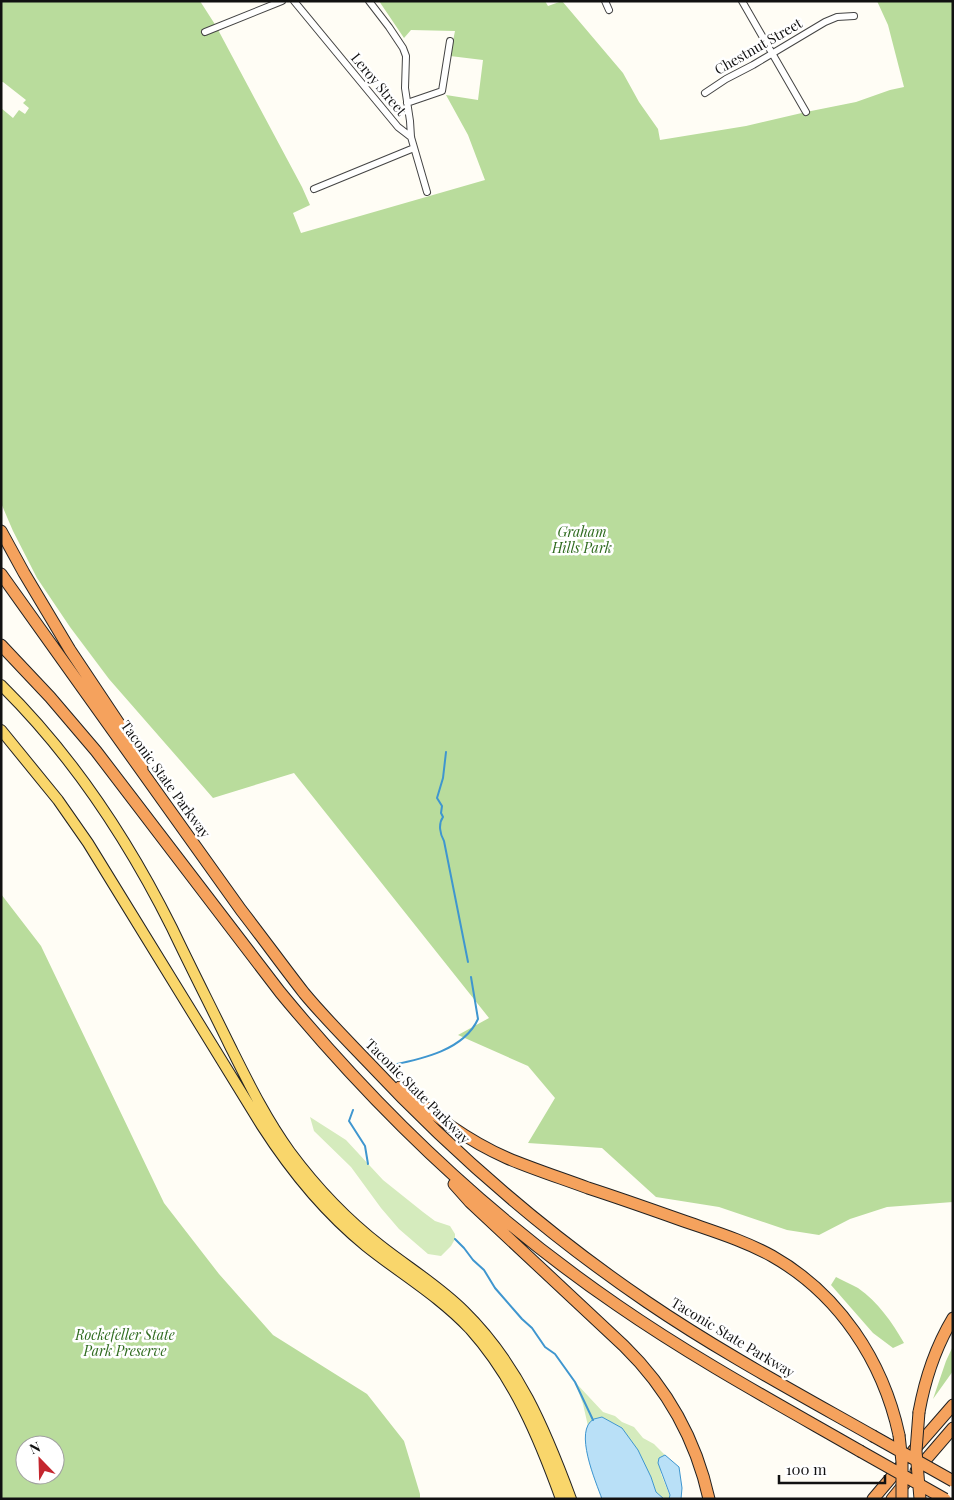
<svg xmlns="http://www.w3.org/2000/svg" width="954" height="1500" font-family="'Playfair Display',serif">
	<style>
		.green { fill: #d5ebbd }
		.forest { fill: #b9dc9c; fill-rule: evenodd }
		.water { fill: #b9e0f7; stroke: #3f96cf }
		.lines { fill: none; stroke-linecap: round; stroke-linejoin: round }
		.stream { stroke: #3f96cf; stroke-width: 2 }
		.street-casing { stroke: #444; stroke-width: 8 }
		.primary-casing { stroke: #222; stroke-width: 12 }
		.highway-casing { stroke: #222; stroke-width: 13 }
		.street { stroke: #fff; stroke-width: 6 }
		.primary { stroke: #f9d66b; stroke-width: 10 }
		.highway { stroke: #f5a25d; stroke-width: 11 }
		.highway-bridge-casing { stroke: #222; stroke-width: 13; stroke-linecap: butt }
		.highway-bridge { stroke: #f5a25d; stroke-width: 11 }
		.labels { text-anchor: middle; dominant-baseline: central; stroke-width: 5; stroke-linejoin: round; paint-order: stroke }
		.street-label { font-size: 14px; fill: #111; stroke: #fff }
		.park-label { font-size: 14px; font-style: italic; fill: #2f6b1f; stroke: #fff }
	</style>
	<rect width="100%" height="100%" fill="#fffdf5"/>
	<path class="green" d="M310,1117L346,1140L383,1180L423,1212L435,1221L450,1226L455,1234V1239L451,1246L441,1256L428,1254L399,1229L381,1208L351,1167L314,1131Z
		M575,1382L603,1412L615,1416L622,1422L634,1427L643,1438L654,1444L665,1455L659,1458L661,1474L670,1496L669,1499H664L656,1492L651,1477L622,1428L602,1417L593,1420L588,1426L583,1404Z"/>
	<path class="forest" d="M1,1H200L216,26L302,187L310,205L293,213L301,233L485,180L468,135L446,95L478,100L483,60L450,56L455,31L411,30L404,38L379,1H545L548,6L562,1L623,73L639,102L658,129L660,140L746,126L806,112L856,102L890,90L904,87L888,25L877,1H953V1202L887,1207L850,1219L819,1235L787,1230L719,1207L656,1197L602,1148L528,1143L555,1098L528,1066L458,1035L489,1018L294,773L213,798L109,679L70,627L37,578L13,531L1,503V108L13,118L19,110L25,114L29,108L23,103L26,100L3,82H1Z
		M1,894L41,946L164,1203L219,1274L273,1335L367,1394L404,1441L420,1494V1499H1ZM25,1445H55V1475H25Z
		M836,1277C843,1281 851,1284 858,1288C878,1302 892,1322 904,1343L893,1348L873,1333L831,1285Z
		M953,1346V1371L933,1399L946,1361Z"/>
	<path class="water" d="M602,1417L622,1428L638,1450L651,1477L656,1492L664,1499H602C596,1482 573,1430 594,1419C597,1418 599,1418 602,1417Z
		M665,1455L679,1467L682,1488L681,1499H669L670,1495L658,1463L659,1458Z"/>
	<g class="lines">
		<path class="stream" d="M446,752L443,778L437,798L442,806L441,813L443,817C438,824 440,834 444,841L468,962
			M392,1065C422,1059 464,1050 478,1019L471,977
			M353,1110L349,1121L365,1146L368,1164
			M455,1239L464,1248L473,1260L484,1270L495,1288L522,1319L532,1328L545,1347L555,1354L575,1382L593,1420"/>
		<defs>
			<path id="street" d="M294,1L398,127L411,137
				M369,1L389,27L403,48L406,56L405,88L410,121L411,137L427,192
				M605,1L609,10
				M742,1L806,112
				M205,32L282,1
				M705,93L726,79L753,65L825,22L837,17L854,16
				M407,103L442,91L450,41
				M314,189L414,148"/>
			<path id="primary" d="M1,685C72,755 128,840 172,928C191,968 211,1007 230,1046C248,1082 266,1119 290,1152C316,1187 346,1219 381,1246C409,1268 439,1286 464,1311C518,1364 545,1429 571,1499
				M1,730L58,800L88,843L262,1126C291,1171 324,1212 366,1246C401,1274 439,1296 470,1329C514,1378 539,1438 561,1499"/>
			<path id="highway" d="M1,531L24,573L70,650L140,755L142,769
				M1,574L241,910C262,937 283,966 304,993C323,1016 345,1038 366,1060C451,1151 544,1232 647,1302C719,1351 797,1393 873,1436
				M1,645L50,697L96,751L280,992C378,1111 490,1218 617,1305C695,1359 778,1404 860,1451
				M400,1087C434,1115 466,1140 507,1158C533,1169 561,1178 588,1188C619,1198 650,1209 681,1220C712,1231 743,1240 772,1256C839,1294 883,1361 899,1435
				M454,1184L470,1202L624,1346C667,1388 696,1440 709,1499
				M919,1412C925,1379 935,1348 953,1318
				M913,1451L953,1405
				M916,1471L953,1428
				M873,1499L901,1466
				M892,1499L905,1483"/>
		</defs>
		<use href="#street" class="street-casing"/>
		<use href="#primary" class="primary-casing"/>
		<use href="#highway" class="highway-casing"/>
		<use href="#street" class="street"/>
		<use href="#primary" class="primary"/>
		<use href="#highway" class="highway"/>
		<defs>
			<path id="highway-bridge" d="M919,1412L916,1451L920,1499
				M899,1435L902,1462V1499
				M873,1436L953,1481
				M860,1451L945,1499"/>
		</defs>
		<use href="#highway-bridge" class="highway-bridge-casing"/>
		<use href="#highway-bridge" class="highway-bridge"/>
	</g>
	<g class="labels">
		<g class="street-label">
			<text transform="translate(758 46) rotate(-30)">Chestnut Street</text>
			<text transform="translate(379 84) rotate(50)">Leroy Street</text>
			<text transform="translate(166 779) rotate(54)">Taconic State Parkway</text>
			<text transform="translate(418 1091) rotate(45)">Taconic State Parkway</text>
			<text transform="translate(733 1337) rotate(31)">Taconic State Parkway</text>
		</g>
		<g class="park-label">
			<text x="582" y="531">Graham<tspan x="582" dy="16">Hills Park</tspan></text>
			<text x="125" y="1334">Rockefeller State<tspan x="125" dy="16">Park Preserve</tspan></text>
		</g>
	</g>
	<rect width="954" height="1500" fill="none" stroke="#111111" stroke-width="5"/>
	<g transform="translate(40 1460) rotate(337)"><circle r="24" fill="#ffffff" stroke="#a0a0a0"/>
	<path d="M0-4L9 19L0 12L-9 19Z" fill="#c4262e"/>
	<text y="-8" font-size="14" font-weight="bold" text-anchor="middle" fill="#111111">N</text>
	</g>
	<path d="M779 1475v8h106v-8" fill="none" stroke="#111111" stroke-width="2.5"/>
	<text x="786" y="1475" font-size="15" fill="#111111" stroke="#ffffff" stroke-width="4" paint-order="stroke">100 m</text>
</svg>
